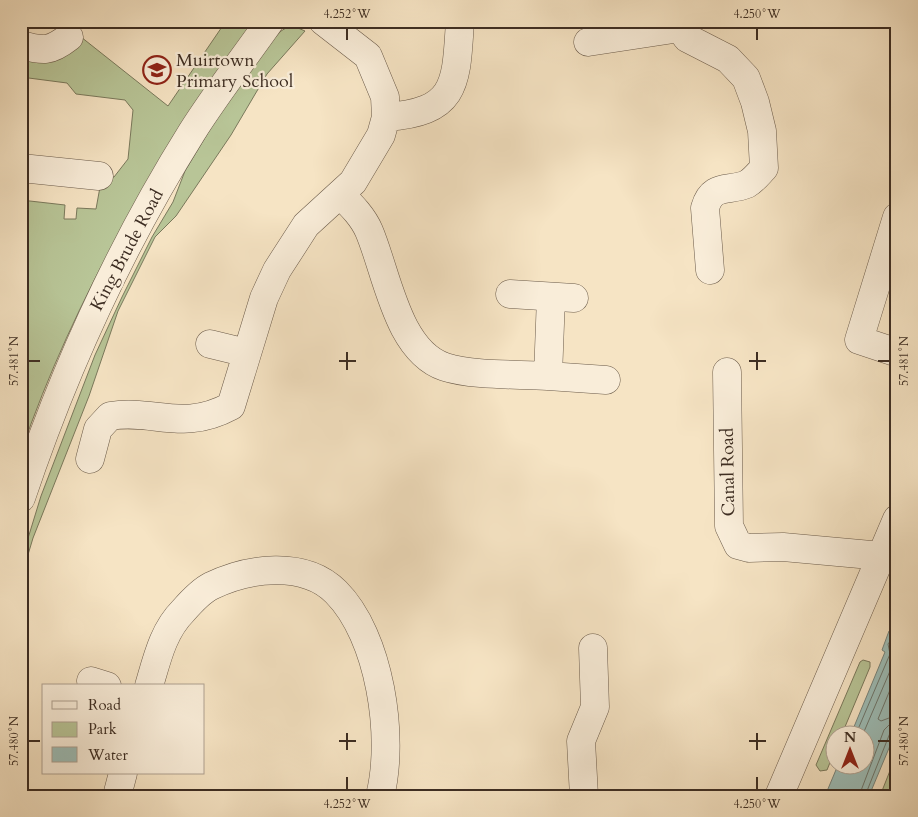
<svg xmlns="http://www.w3.org/2000/svg" width="918" height="817" font-family="Cardo,serif">
	<style>
		.green { fill: #b8c597; stroke: #7a795c }
		.water { fill: #9dbeb8; stroke: #77847c }
		.lines { fill: none; stroke-linecap: round; stroke-linejoin: round }
		.shore { stroke: #6d766d; stroke-width: 1 }
		.minor-casing { stroke: #6b5b4a; stroke-width: 29 }
		.minor { stroke: #f9edd9; stroke-width: 28 }
		.ticks { fill: none; stroke: #3d2d22; stroke-width: 2 }
		.labels { text-anchor: middle; dominant-baseline: central; stroke-width: 4.5; stroke-linejoin: round; paint-order: stroke }
		.poi-label { font-size: 18px; fill: #3d2d22; stroke: #f9edd9; text-anchor: start }
		.street-label { font-size: 18px; fill: #3d2d22; stroke: #f9edd9 }
		.neatline { fill: none; stroke: #3d2d22; stroke-width: 2 }
		.ticks-label { font-size: 12px; text-anchor: middle; fill: #3d2d22 }
	</style>
	<rect width="100%" height="100%" fill="#f6e4c4"/>
	<filter id="stains"><feTurbulence type="fractalNoise" baseFrequency=".004" numOctaves="4"/><feColorMatrix values="0 0 0 0 .2 0 0 0 0 .09 0 0 0 0 .02 0 0 0 .5 -.17"/></filter>
	<radialGradient id="worn" r=".72"><stop offset=".6" stop-color="#630" stop-opacity="0"/><stop offset="1" stop-color="#630" stop-opacity=".3"/></radialGradient>
	<path class="green" d="M226,21H253C159,155 74,297 21,452V200L65,205L64,219H76L77,208L96,209L102,176L114,177L128,159L133,110L125,100L76,94L67,83L21,77V57L76,33L168,106Z
		M291,25L305,31L267,74L231,135L176,216L155,237L118,311L89,396L33,538L21,578V561L41,496L95,355L122,297L152,237L173,202L185,171L212,126L268,45L281,31Z
		M863,660L870,662V667L842,734H836L835,750L827,770L820,771L816,765L860,662Z
		M897,753V783L892,796H880Z"/>
	<path class="water" d="M897,623V729L869,796H825L838,765L866,764V734H851L885,652L882,650L889,631Z"/>
	<g class="lines">
		<path class="shore" d="M897,673L878,719L881,721L897,715
			M856,734L890,654L888,644L897,632
			M863,734L896,657L897,641
			M859,796L884,730L889,725L897,723
			M865,796L890,733L897,729"/>
		<defs>
			<path id="minor" d="M680,21V28L687,38L728,59L746,78L755,102L762,131L764,168C759,173 754,180 747,184C728,192 712,183 705,208L710,270
				M588,42L680,28
				M21,45C43,51 50,52 69,37
				M386,117C458,112 456,83 460,21
				M21,168L99,176
				M341,195C352,206 363,217 369,231C387,273 397,351 445,367C473,376 519,374 548,376L551,297
				M510,294L574,298
				M210,344L247,353
				M895,352L859,340L897,217
				M727,372L729,526L738,545L749,548L783,547L882,556
				M548,376L606,380
				M90,459L98,429L110,416C155,409 183,432 231,406L264,298L277,270L306,225L353,182L381,135L386,117L385,97L368,56L323,21
				M21,498C64,370 120,247 192,132C216,94 244,58 270,21
				M91,681L107,686
				M149,686C157,659 163,631 183,611C190,603 201,591 211,586C248,568 304,560 336,592C380,636 395,737 380,796
				M117,796L123,773
				M584,796L581,741L595,707L593,648
				M779,796L897,519"/>
		</defs>
		<use href="#minor" class="minor-casing"/>
		<use href="#minor" class="minor"/>
	</g>
	<path class="ticks" d="M347,28V40M757,28V40M347,352V370M757,352V370M28,361H40M339,361H356M749,361H766M878,361H890M347,733V750M757,733V750M28,741H40M339,741H356M749,741H766M878,741H890M347,777V790M757,777V790"/>
	<defs>
		<symbol id="school-ring" viewBox="-11 -11 22 22"><circle r="9.5" fill="#f9edd9" stroke="#8f2418" stroke-width="1.5"/><path d="M0-5L7-2L0 1L-7-2ZM-4 1L0 2.5L4 1V4Q0 6-4 4Z" fill="#8f2418"/></symbol>
	</defs>
	<g fill-rule="evenodd">
		<use href="#school-ring" x="141" y="54" width="32" height="32"/>
	</g>
	<g class="labels">
		<g class="poi-label">
			<text x="176" y="60">Muirtown<tspan x="176" dy="21">Primary School</tspan></text>
		</g>
		<g class="street-label">
			<text transform="translate(127 250) rotate(-62)">King Brude Road</text>
			<text transform="translate(728 472) rotate(-91)">Canal Road</text>
		</g>
	</g>
	<rect width="918" height="817" fill="none" stroke="#f6e4c4" stroke-width="55"/>
	<rect x="42" y="684" width="162" height="90" fill="#f9edd9" stroke="#aea090"/>
	<rect x="52" y="701" width="25" height="8" fill="#f9edd9" stroke="#aea090"/>
	<text x="88" y="710" font-size="15" fill="#3d2d22">Road</text>
	<rect x="52" y="722" width="25" height="15" fill="#b8c597" stroke="#aea090"/>
	<text x="88" y="734" font-size="15" fill="#3d2d22">Park</text>
	<rect x="52" y="747" width="25" height="15" fill="#9dbeb8" stroke="#aea090"/>
	<text x="88" y="760" font-size="15" fill="#3d2d22">Water</text>
	<g transform="translate(850 750)"><circle r="24" fill="#f9edd9" stroke="#aea090"/>
	<path d="M0-4L9 19L0 12L-9 19Z" fill="#8f2418"/>
	<text y="-8" font-size="14" font-weight="bold" text-anchor="middle" fill="#3d2d22">N</text>
	</g>
	<rect x="28" y="28" width="862" height="762" class="neatline"/>
	<g class="ticks-label">
		<text x="347" y="18">4.252°W</text>
		<text x="757" y="18">4.250°W</text>
		<text transform="translate(14 361) rotate(-90)" y="4">57.481°N</text>
		<text transform="translate(904 361) rotate(-90)" y="4">57.481°N</text>
		<text transform="translate(14 741) rotate(-90)" y="4">57.480°N</text>
		<text transform="translate(904 741) rotate(-90)" y="4">57.480°N</text>
		<text x="347" y="808">4.252°W</text>
		<text x="757" y="808">4.250°W</text>
	</g>
	<rect width="100%" height="100%" filter="url(#stains)"/>
	<rect width="100%" height="100%" fill="url(#worn)"/>
</svg>
